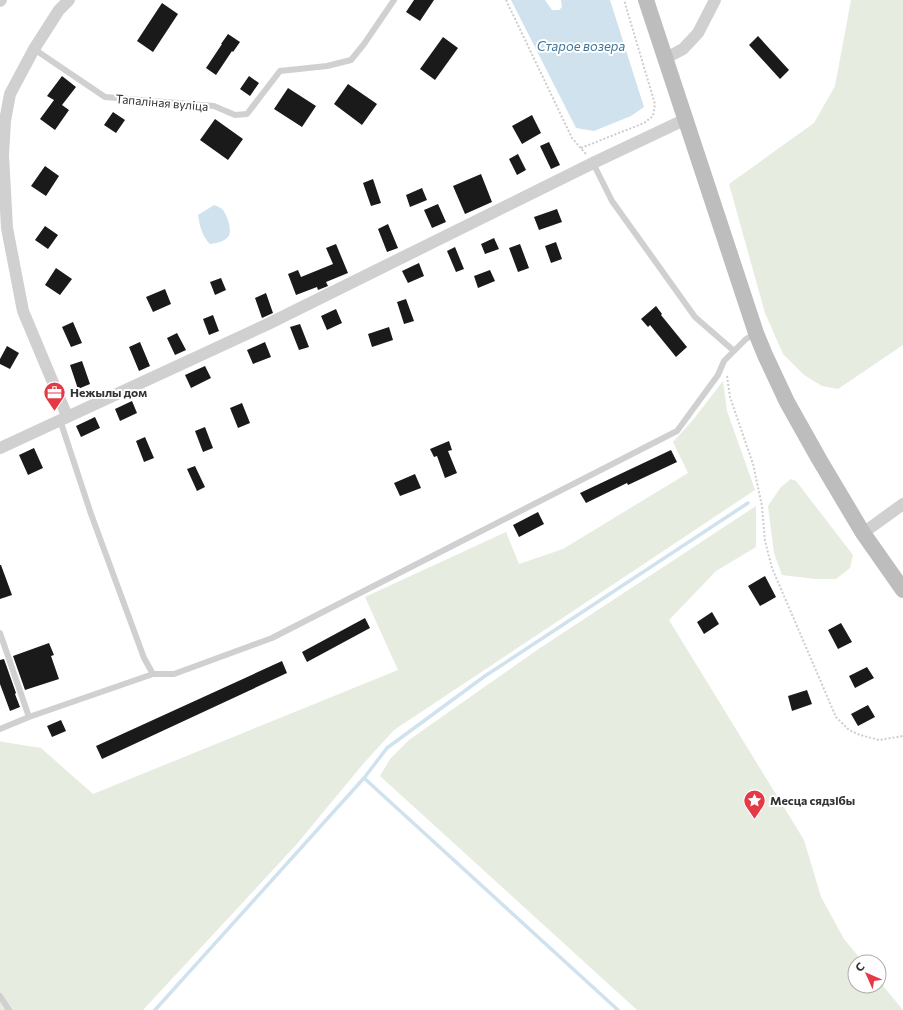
<svg xmlns="http://www.w3.org/2000/svg" width="903" height="1010" font-family="Commissioner,sans-serif">
	<style>
		.green { fill: #e6ecdf }
		.water { fill: #cfe2ee }
		.lines { fill: none; stroke-linecap: round; stroke-linejoin: round }
		.stream { stroke: #cfe2ee; stroke-width: 3.5 }
		.building { fill: #1a1a1a }
		.path { stroke: #cdcdcd; stroke-width: 2; stroke-dasharray: 2 2; stroke-linecap: butt }
		.lane { stroke: #d0d0d0; stroke-width: 6 }
		.street { stroke: #d0d0d0; stroke-width: 12 }
		.secondary { stroke: #bdbdbd; stroke-width: 16 }
		.labels { text-anchor: middle; dominant-baseline: central; stroke-width: 4; stroke-linejoin: round; paint-order: stroke }
		.street-label { font-size: 12px; fill: #333; stroke: #fff }
		.poi-label { font-size: 12px; font-weight: bold; fill: #333; stroke: #fff; text-anchor: start }
		.water-label { font-size: 13px; font-style: italic; fill: #3f7597; stroke: #fff }
	</style>
	<rect width="100%" height="100%" fill="#fff"/>
	<path class="green" d="M851,0H903V345L838,389L822,386L804,375L783,354L765,313L729,184L814,123L835,86Z
		M723,381L727,411L755,490L394,730L363,764L296,845L143,1010H0V741L3,742L41,748L93,794L398,670L365,597L506,532L519,564L563,549L688,473L673,442L693,420Z
		M791,479L796,481L853,555L850,568L836,579H815L782,575L774,553L768,506L781,487Z
		M756,506V547L716,571L669,620L804,840L821,897L844,939L863,962H855V986H879V981L903,1010H637L380,776L390,759L409,740L537,650Z"/>
	<path class="water" d="M511,0H545L552,10H559L562,7L561,0H610L644,107L631,116L594,131L576,128Z
		M214,205C217,206 220,207 223,210C227,215 233,231 228,237C223,242 217,243 210,244C202,236 200,227 198,215Z"/>
	<g class="lines">
		<path class="stream" d="M364,778L618,1010
			M155,1010L364,778L387,748L485,676L748,503"/>
	</g>
	<path class="building" d="M414,0H434L420,21L406,12Z
		M162,3L178,14L153,52L137,41Z
		M228,34L240,42L233,52L232,51L216,75L206,68L222,44H221Z
		M758,36L789,70L780,79L749,45Z
		M443,37L458,48L435,80L420,69Z
		M62,76L76,87L62,105L69,110L55,130L40,119L54,100L47,96Z
		M249,76L259,83L250,96L240,89Z
		M348,84L377,104L362,125L334,104Z
		M288,88L316,106L302,127L274,109Z
		M113,112L125,120L116,133L104,125Z
		M532,115L541,133L522,144L512,126Z
		M215,119L243,139L228,160L200,140Z
		M549,142L560,165L551,169L540,146Z
		M518,154L526,170L517,175L509,159Z
		M45,166L59,176L46,196L31,186Z
		M481,174L492,202L465,214L453,186Z
		M373,179L381,203L371,206L363,183Z
		M422,188L427,200L410,207L406,195Z
		M438,204L446,222L432,228L424,210Z
		M557,209L562,222L539,230L534,217Z
		M388,224L398,248L387,252L378,229Z
		M45,226L58,235L48,249L35,240Z
		M494,238L499,249L485,254L481,244Z
		M556,242L562,259L551,263L545,246Z
		M336,244L348,273L326,282L328,286L318,290L317,287L296,295L288,274L298,270L301,277L333,264L326,248Z
		M520,244L529,268L518,272L509,248Z
		M455,247L464,269L456,272L447,251Z
		M419,263L424,276L408,283L402,271Z
		M56,268L72,279L60,295L45,285Z
		M490,270L495,281L478,288L474,276Z
		M221,278L226,290L215,295L210,282Z
		M165,289L171,304L153,312L146,297Z
		M266,293L273,313L262,318L255,298Z
		M406,299L414,321L404,324L397,302Z
		M656,306L662,314L661,315L687,347L676,357L650,325L648,327L641,319Z
		M336,309L342,323L327,330L321,316Z
		M213,315L219,331L209,335L203,319Z
		M73,322L82,343L71,347L62,327Z
		M300,324L309,347L299,350L290,327Z
		M389,327L393,340L372,347L368,334Z
		M177,333L186,350L175,355L167,338Z
		M140,342L150,366L139,371L129,347Z
		M265,342L271,357L253,364L247,350Z
		M7,346L19,353L10,369L0,364V359Z
		M82,361L90,384L78,389L70,365Z
		M205,366L211,378L191,388L185,375Z
		M132,401L137,413L120,421L115,409Z
		M242,403L250,423L238,428L230,408Z
		M95,417L100,428L81,437L76,426Z
		M205,427L213,448L203,452L195,431Z
		M145,437L154,458L144,462L136,441Z
		M449,441L452,450L448,451L457,473L445,478L437,456L434,457L430,449Z
		M34,448L43,468L28,475L19,455Z
		M671,450L677,462L628,485L627,483L586,503L580,493Z
		M195,466L205,487L197,491L187,469Z
		M415,474L421,488L400,496L394,483Z
		M538,512L544,524L519,537L513,525Z
		M0,565H1L12,595L0,599Z
		M765,576L776,597L760,606L748,586Z
		M712,612L719,624L704,634L697,622Z
		M365,618L370,628L307,662L302,652Z
		M841,623L852,642L838,649L828,630Z
		M49,643L54,655L51,656L59,679L25,690L13,656Z
		M4,659L16,693L15,694L20,707L10,711L0,684V660Z
		M282,661L287,673L102,759L96,746Z
		M867,667L874,678L855,688L849,676Z
		M807,690L812,704L792,711L788,696Z
		M868,705L875,717L858,726L851,714Z
		M61,720L66,731L52,737L47,726Z"/>
	<g class="lines">
		<path class="path" d="M506,0L572,138L586,154
			M581,148L644,123L653,116L655,104L624,0
			M727,376L730,397L753,464L762,506L765,541L772,568L836,717L849,730L860,735L879,740L903,736"/>
		<path class="lane" d="M34,49L105,97L214,106L235,115L247,114L280,71L327,66L351,60L364,44L394,0
			M593,163L612,201L695,317L734,351
			M60,420L91,514L144,658L153,674
			M0,633L29,717L153,674H174L272,638L677,431L718,375L724,361L746,339L755,334
			M0,729L29,717
			M0,996L9,1010"/>
		<path class="street" d="M0,1L1,0
			M666,58L683,49L698,33L715,0
			M67,416L23,311L7,228L3,155L5,121L10,94L34,49L59,10L69,0
			M0,448L268,324L593,163L686,119
			M863,533L903,504"/>
		<path class="secondary" d="M646,0L756,333L765,355L787,402L819,459L863,533L903,590"/>
	</g>
	<defs>
		<symbol id="office-pin" viewBox="-11 -11 22 30"><path d="M0 17L-7.5 6A9.5 9.5 0 1 1 7.5 6Z" fill="#e63946" stroke="#fff"/><path d="M-6-3h4V-5.5h4V-3h4V5H-6ZM-1-4.5V-3h2v-1.5ZM-6 0V1H6V0Z" fill="#fff"/></symbol>
		<symbol id="sight-pin" viewBox="-11 -11 22 30"><path d="M0 17L-7.5 6A9.5 9.5 0 1 1 7.5 6Z" fill="#e63946" stroke="#fff"/><path d="M0-6L1.8-2.2L6-1.7L2.9 1.2L3.7 5.4L0 3.3L-3.7 5.4L-2.9 1.2L-6-1.7L-1.8-2.2Z" fill="#fff"/></symbol>
	</defs>
	<g fill-rule="evenodd">
		<use href="#office-pin" x="42" y="380" width="25" height="34"/>
		<use href="#sight-pin" x="742" y="788" width="25" height="34"/>
	</g>
	<g class="labels">
		<g class="street-label">
			<text transform="translate(162 102) rotate(5)">Тапаліная вуліца</text>
		</g>
		<g class="poi-label">
			<text x="70" y="392">Нежылы дом</text>
			<text x="770" y="800">Месца сядзібы</text>
		</g>
		<g class="water-label">
			<text x="581" y="46">Старое возера</text>
		</g>
	</g>
	<g transform="translate(867 974) rotate(315)"><circle r="19" fill="#ffffff" stroke="#adadad"/>
	<path d="M0-3L7 15L0 10L-7 15Z" fill="#e63946"/>
	<text y="-6" font-size="11" font-weight="bold" text-anchor="middle" fill="#333333">С</text>
	</g>
</svg>
